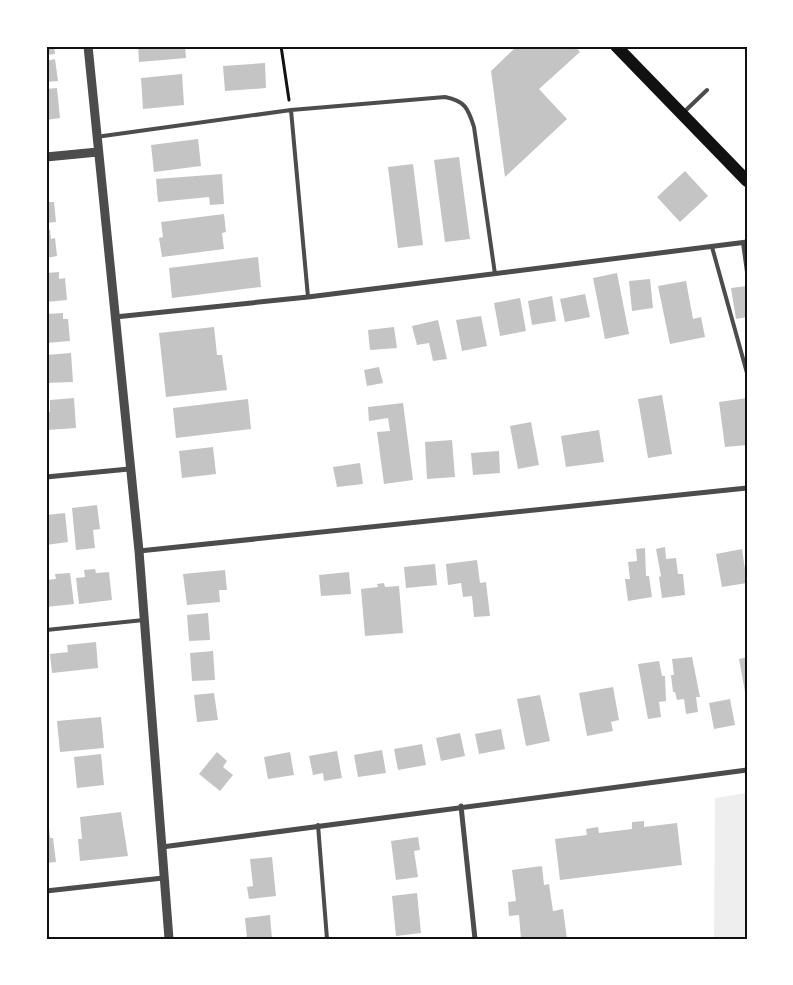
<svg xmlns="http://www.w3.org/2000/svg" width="793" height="985" font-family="'Nunito Sans',sans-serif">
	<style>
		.green { fill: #eee }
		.building { fill: #c4c4c4 }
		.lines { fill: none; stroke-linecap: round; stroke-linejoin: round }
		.path { stroke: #111; stroke-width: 3 }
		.service { stroke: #4c4c4c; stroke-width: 4 }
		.minor { stroke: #4c4c4c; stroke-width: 5 }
		.tertiary { stroke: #4c4c4c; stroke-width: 9 }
		.primary { stroke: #111; stroke-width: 12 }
		.neatline { fill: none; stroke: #111; stroke-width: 2 }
	</style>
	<rect width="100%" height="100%" fill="#fff"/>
	<path class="green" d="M747,793V939H714L715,798Z"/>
	<path class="building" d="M46,46H54L55,54L46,55Z
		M138,46H185L186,58L139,62Z
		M517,46H575L580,52L539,89L567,119L505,177L491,71Z
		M55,59L58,81L46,82V61Z
		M265,63L266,88L225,91L223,66Z
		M182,74L184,105L143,109L141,78Z
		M57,88L60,118L46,120V89Z
		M198,139L201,166L154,172L151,145Z
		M459,157L470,239L445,242L434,160Z
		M413,164L423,245L398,248L388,167Z
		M685,171L708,196L680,222L657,197Z
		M222,174L224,204L210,205L209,197L158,202L156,179Z
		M46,196L48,202H54L56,222L46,223Z
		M224,214L226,232L222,233L224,249L162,257L159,238L163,237L161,222Z
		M46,230H50L51,239L55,238L57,256L46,258Z
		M258,257L261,287L172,298L169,268Z
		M59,272V279L65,278L67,300L46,302V273Z
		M617,273L629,334L605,339L593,278Z
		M650,279L653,308L632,311L629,281Z
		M686,281L693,319L701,317L705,337L670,344L658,286Z
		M747,286V317L736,319L731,288Z
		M585,294L590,317L565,322L560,299Z
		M552,296L556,321L532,325L528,301Z
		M520,298L526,331L500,336L494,303Z
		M63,313V319H68L70,341L46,343V314Z
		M481,316L487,346L462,351L456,320Z
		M438,320L447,359L433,361L429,343L417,345L412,326Z
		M214,327L217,355H222L227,390L166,397L159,333Z
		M394,327L397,348L370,350L368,330Z
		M71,353L73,382L46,383V355Z
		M379,367L383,383L367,386L364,370Z
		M662,395L672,454L648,458L638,399Z
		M74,398L76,428L47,430L46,412H50V400Z
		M747,398V445L725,447L719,402Z
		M248,399L251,429L176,438L173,408Z
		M403,403L413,480L384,484L377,432L390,431L388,418L369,421L368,407Z
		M531,422L539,465L518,469L510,426Z
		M599,430L604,462L566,467L561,436Z
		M452,440L455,477L427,479L425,442Z
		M213,447L216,474L182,478L179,451Z
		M499,451L500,473L473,475L471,453Z
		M360,463L363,484L337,487L333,467Z
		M97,505L100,529L93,530L95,548L76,550L72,508Z
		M65,513L68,542L46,545V515Z
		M665,547L666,559L676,558L678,574H683L685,595L662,598L659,577L661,576L656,549Z
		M645,548L646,576H649L652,597L628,601L625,579H630L628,562L637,561L636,549Z
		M742,549L747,583L722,587L716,554Z
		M477,560L480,583L486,582L490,616L474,617L472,596L463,597L461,583L448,585L446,564Z
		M435,564L437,585L406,588L404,567Z
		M95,569L96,573L109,572L112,600L79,604L76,578L85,577L84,570Z
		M225,570L227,590H219L220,602L187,605L183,574Z
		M349,572L351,594L321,596L319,575Z
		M70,573L74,604L46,607V580L56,579L55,574Z
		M384,583L385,587L399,586L403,633L365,636L361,589L378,587L377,584Z
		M208,613L210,640L189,641L187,615Z
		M96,642L98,668L52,673L50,654L68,652L67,645Z
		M213,651L215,680L192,681L190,653Z
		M692,657L700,697H696L698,712L686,714L684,699L677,700L675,692H673L671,675H674L672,659Z
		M747,657V697H746L739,659Z
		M659,661L662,676H665L666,701L659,702L661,717L648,719L638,664Z
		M613,687L619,720L611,722L613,731L587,736L579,693Z
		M214,693L218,720L197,722L194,695Z
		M540,695L550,741L526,746L517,699Z
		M730,699L735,725L714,729L709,703Z
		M101,717L104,748L60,752L57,721Z
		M501,729L505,749L479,754L475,734Z
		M460,733L465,756L441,761L436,738Z
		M422,744L426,765L398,770L394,749Z
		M382,750L386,773L358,777L354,755Z
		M337,751L342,778L324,781L323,773L313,775L309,756Z
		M217,752L227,761L223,767L233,775L220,791L199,774Z
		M290,752L294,775L268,779L264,757Z
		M101,754L104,785L77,788L74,757Z
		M121,812L128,856L80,861L78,839H82L80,817Z
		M48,817L50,838H53L56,862L46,863Z
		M644,821V827L677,823L682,865L560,880L555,839L587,835L586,829L598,827L599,833L632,829V822Z
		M418,837L420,850L414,851L418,877L396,880L391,841Z
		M272,857L276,896L249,899L247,887L253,886L250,859Z
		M542,866L544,885L549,884L553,911L563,909L567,939H521L519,915L509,916L508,902L516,901L512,870Z
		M417,893L421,933L396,936L392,896Z
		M270,915L272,939H247L245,918Z"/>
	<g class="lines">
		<path class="path" d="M281,46L289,100"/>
		<path class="service" d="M291,110L308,297
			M683,113L707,90
			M96,137L291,110L445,97C465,101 468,108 474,127L495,274
			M743,243L747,272
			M712,247L747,373
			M46,630L144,620
			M318,825L327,939"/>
		<path class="minor" d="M115,317L308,297L747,242
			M46,477L129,469
			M139,551L747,488
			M461,806L475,939
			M162,847L747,770
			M46,891L163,878"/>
		<path class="tertiary" d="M88,46L139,551L169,939
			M46,157L98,152"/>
		<path class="primary" d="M616,46L747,181"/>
	</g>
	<rect width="793" height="985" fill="none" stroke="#ffffff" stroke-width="95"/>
	<rect x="48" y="48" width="698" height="890" class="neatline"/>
</svg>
